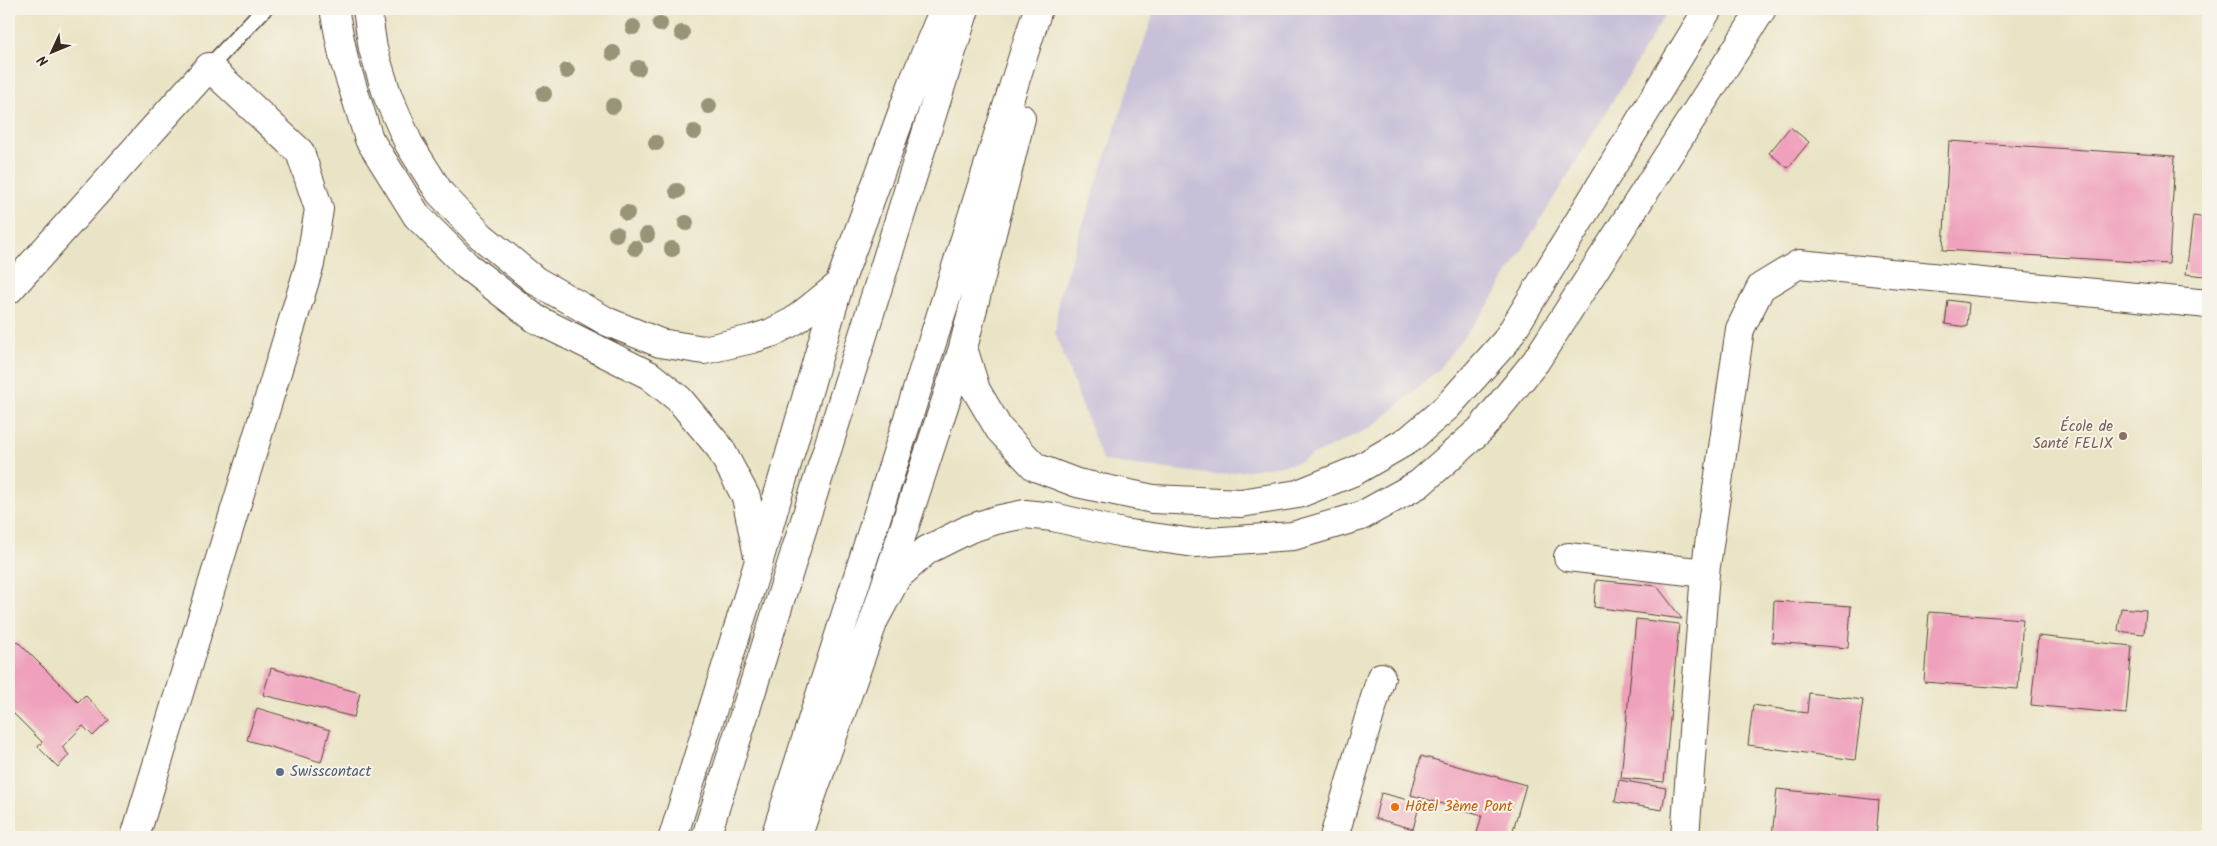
<svg xmlns="http://www.w3.org/2000/svg" width="2217" height="846" font-family="Kalam,sans-serif">
	<style>
		.industrial { fill: #c8bfd8 }
		.building { fill: #efa0bc }
		.lines { fill: none; stroke-linecap: round; stroke-linejoin: round }
		.lane-casing { stroke: #554637; stroke-width: 18 }
		.street-casing { stroke: #554637; stroke-width: 30 }
		.primary-casing { stroke: #554637; stroke-width: 30 }
		.lane { stroke: #fff; stroke-width: 15 }
		.street { stroke: #fff; stroke-width: 28 }
		.primary { stroke: #fff; stroke-width: 28 }
		.tree { fill: #979477 }
		.education-dot { fill: #8d6e63; stroke: #f7f3e8; stroke-width: 2 }
		.service-dot { fill: #5c6f8a; stroke: #f7f3e8; stroke-width: 2 }
		.food-dot { fill: #e8710a; stroke: #f7f3e8; stroke-width: 2 }
		.labels { text-anchor: middle; dominant-baseline: central; stroke-width: 4; stroke-linejoin: round; paint-order: stroke }
		.education-label { font-size: 15px; fill: #785e54; stroke: #f7f3e8; text-anchor: end }
		.service-label { font-size: 15px; fill: #4e5e75; stroke: #f7f3e8; text-anchor: start }
		.food-label { font-size: 15px; fill: #c56008; stroke: #f7f3e8; text-anchor: start }
	</style>
	<rect width="100%" height="100%" fill="#f7f3e8"/>
	<filter id="ink" filterUnits="userSpaceOnUse"><feTurbulence type="fractalNoise" baseFrequency=".02" numOctaves="2"/><feDisplacementMap in="SourceGraphic" scale="10" xChannelSelector="R" yChannelSelector="G"/><feConvolveMatrix kernelMatrix="1 2 1 2 8 2 1 2 1" color-interpolation-filters="sRGB"/></filter>
	<filter id="wash" filterUnits="userSpaceOnUse"><feTurbulence type="fractalNoise" baseFrequency=".0096" numOctaves="4" result="noise"/><feDisplacementMap in="SourceGraphic" scale="20" xChannelSelector="R" yChannelSelector="G"/><feGaussianBlur stdDeviation="1.12" result="paint"/><feColorMatrix in="noise" values="0 0 0 0 0 0 0 0 0 0 0 0 0 0 0 0 0 1.4 0 .05"/><feComposite in="paint" operator="in"/></filter>
	<g filter="url(#wash)">
		<rect width="100%" height="100%" fill="#eae4c6"/>
		<path class="industrial" d="M1155,9H1669L1490,303L1437,371L1374,426L1297,463L1215,475L1103,461L1055,333L1059,296Z"/>
		<g id="blocks">
			<path class="building" d="M1790,127L1809,142L1788,168L1769,153Z
				M1949,141L2175,156L2169,264L1943,250Z
				M2193,216L2208,218L2206,276L2186,274Z
				M1948,300L1969,303L1967,327L1945,324Z
				M1596,580L1657,586L1682,619L1594,607Z
				M1774,601L1851,606L1848,648L1772,642Z
				M2121,608L2146,610L2144,634L2118,631Z
				M1929,612L2023,619L2018,689L1924,682Z
				M1636,619L1679,624L1664,782L1621,778Z
				M2038,636L2132,646L2126,714L2031,705Z
				M17,641L78,702L85,695L109,720L93,736L83,726L62,747L69,755L58,767L38,747L42,742L9,709V650Z
				M271,668L360,693L354,717L263,695Z
				M1809,693L1863,700L1855,760L1748,745L1753,705L1807,713Z
				M257,708L330,730L321,762L247,740Z
				M1421,756L1526,785L1511,837H1476L1482,815L1411,795Z
				M1619,780L1666,788L1662,810L1615,802Z
				M1777,789L1879,800L1876,837H1772Z
				M1381,793L1420,803L1413,829L1375,818Z"/>
		</g>
	</g>
	<g filter="url(#ink)">
		<use href="#blocks" fill-opacity="0" stroke="#554637" stroke-width="1"/>
		<g class="lines">
			<defs>
				<path id="lane" d="M209,67L264,9"/>
				<path id="street" d="M9,290L209,67L300,152L319,209L310,264L135,837
					M1568,557L1705,573
					M1334,837L1381,677
					M1685,837L1705,573L1740,329L1761,287L1799,264L2208,304"/>
				<path id="primary" d="M334,9L344,60L369,139L417,216L467,266L536,319L649,375L679,399L720,448L746,497L759,561L673,837
					M367,9L373,49L388,97L409,144L440,193L481,236L536,281L608,322L660,343L704,350L752,339L771,333L794,321L839,285
					M963,348L976,390L999,429L1035,467L1077,483L1153,499L1241,503L1298,494L1355,471L1410,439L1447,407L1506,341L1708,9
					M760,557L839,285L913,83L944,9
					M874,620L897,577L927,550L969,529L996,520L1025,514L1053,517L1123,533L1195,543L1293,536L1361,516L1419,484L1480,430L1536,361L1762,9
					M706,837L965,9
					M775,837L1038,9
					M797,837L874,620L963,348L1021,118"/>
			</defs>
			<use href="#lane" class="lane-casing"/>
			<use href="#street" class="street-casing"/>
			<use href="#primary" class="primary-casing"/>
			<use href="#lane" class="lane"/>
			<use href="#street" class="street"/>
			<use href="#primary" class="primary"/>
		</g>
		<g class="tree">
			<circle cx="660" cy="24" r="8"/>
			<circle cx="633" cy="27" r="8"/>
			<circle cx="682" cy="33" r="8"/>
			<circle cx="613" cy="53" r="8"/>
			<circle cx="638" cy="68" r="8"/>
			<circle cx="567" cy="71" r="8"/>
			<circle cx="544" cy="94" r="8"/>
			<circle cx="613" cy="106" r="8"/>
			<circle cx="709" cy="106" r="8"/>
			<circle cx="694" cy="132" r="8"/>
			<circle cx="656" cy="143" r="8"/>
			<circle cx="677" cy="191" r="8"/>
			<circle cx="627" cy="213" r="8"/>
			<circle cx="686" cy="223" r="8"/>
			<circle cx="616" cy="234" r="8"/>
			<circle cx="647" cy="235" r="8"/>
			<circle cx="635" cy="248" r="8"/>
			<circle cx="672" cy="249" r="8"/>
		</g>
	</g>
	<circle class="education-dot" cx="2123" cy="436" r="5"/>
	<circle class="service-dot" cx="280" cy="772" r="5"/>
	<circle class="food-dot" cx="1395" cy="807" r="5"/>
	<g class="labels">
		<g class="education-label">
			<text x="2113" y="427">École de<tspan x="2113" dy="17">Santé FELIX</tspan></text>
		</g>
		<g class="service-label">
			<text x="290" y="772">Swisscontact</text>
		</g>
		<g class="food-label">
			<text x="1405" y="807">Hôtel 3ème Pont</text>
		</g>
	</g>
	<rect width="2217" height="846" fill="none" stroke="#f7f3e8" stroke-width="30"/>
	<g transform="translate(52 52) rotate(226)" stroke="#f7f3e8" stroke-width="4" paint-order="stroke">
	<path d="M0-4L9 19L0 12L-9 19Z" fill="#3b2a1e"/>
	<text y="-8" font-size="14" font-weight="bold" text-anchor="middle" fill="#3b2a1e">N</text>
	</g>
</svg>
